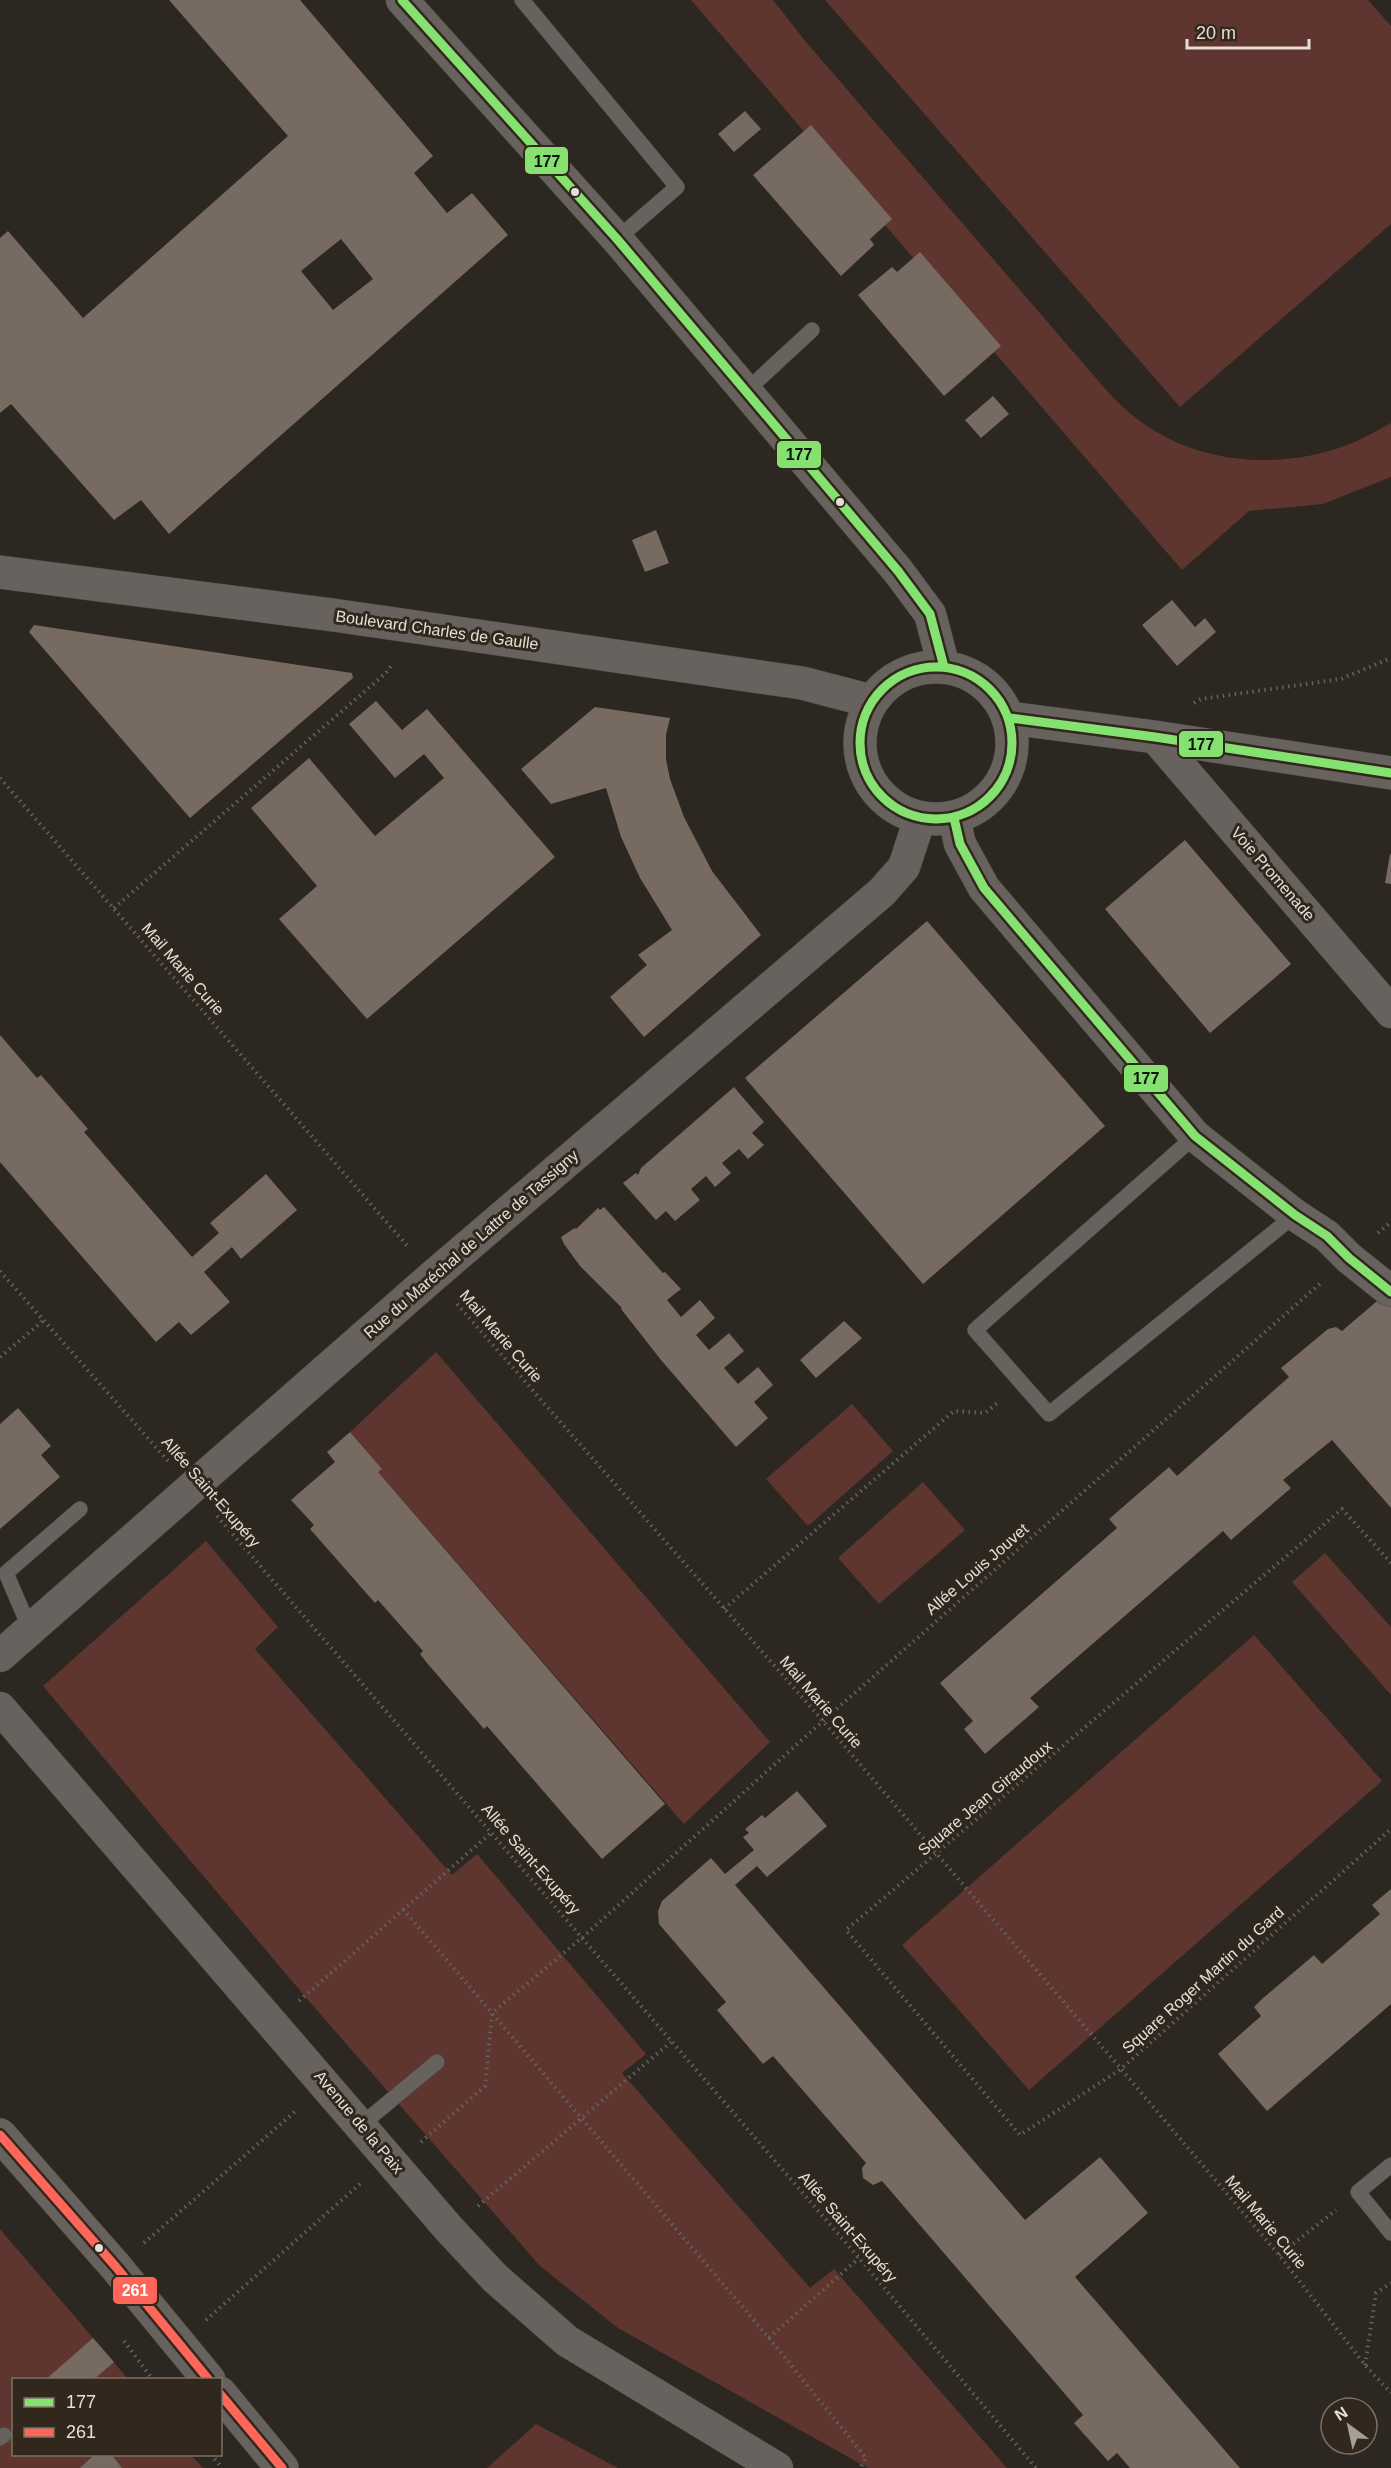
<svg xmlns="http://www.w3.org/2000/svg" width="1391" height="2468" font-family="Arial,sans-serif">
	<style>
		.green { fill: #5e362f }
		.building { fill: #776a61; fill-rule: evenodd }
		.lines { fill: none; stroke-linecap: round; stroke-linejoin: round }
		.lane-casing { stroke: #4a4540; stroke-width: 16 }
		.street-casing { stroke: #4a4540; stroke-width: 33 }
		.secondary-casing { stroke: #4a4540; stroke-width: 34 }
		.path { stroke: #66625c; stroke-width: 4; stroke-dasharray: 1.5 4.5; stroke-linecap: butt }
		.lane { stroke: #67625d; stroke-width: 15 }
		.street { stroke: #67625d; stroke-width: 32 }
		.secondary { stroke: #67625d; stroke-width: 33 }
		.bus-1-casing { stroke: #31271c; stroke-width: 14 }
		.bus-2-casing { stroke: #31271c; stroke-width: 14 }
		.bus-1 { stroke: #85e271; stroke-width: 9 }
		.bus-2 { stroke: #ff665a; stroke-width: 9 }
		.bus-dot { fill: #e6dfd8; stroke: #31271c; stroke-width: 2 }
		.labels { text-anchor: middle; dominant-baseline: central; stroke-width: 6; stroke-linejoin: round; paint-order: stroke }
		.street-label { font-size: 16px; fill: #e6dfd8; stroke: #31271c }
		.line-badge { stroke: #31271c; stroke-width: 2 }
		.badge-label { font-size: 16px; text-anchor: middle; font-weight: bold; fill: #fff }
		.pale-badge-label { font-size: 16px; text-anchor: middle; font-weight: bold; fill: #111 }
	</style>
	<rect width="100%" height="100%" fill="#2c2721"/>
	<path class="green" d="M691,0H773L806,42L1095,377C1104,387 1113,398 1123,407C1184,464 1275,473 1350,444C1364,438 1378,430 1391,423V477L1323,504L1249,511L1182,570Z
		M825,0H1368L1391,26V224L1180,407Z
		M436,1352L770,1742L684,1824L378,1472L381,1468L350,1432Z
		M852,1404L893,1451L808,1526L766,1479Z
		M923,1482L965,1530L879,1604L838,1558Z
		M206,1541L278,1627L255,1649L452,1875L477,1854L646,2054L622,2073L810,2288L834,2269L1007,2468H868L618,2328L540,2266L308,2000L43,1686Z
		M1325,1553L1391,1627V1695L1292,1582Z
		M1254,1635L1382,1781L1029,2090L902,1945Z
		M0,2229L128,2379L14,2380V2454L191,2455L203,2468H0Z
		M536,2424L618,2468H487Z"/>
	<path class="building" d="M169,0H300L433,156L414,173L447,213L472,193L508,235L169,534L141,500L114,520L11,404L0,413V238L8,231L83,318L288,136ZM341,239L373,279L333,310L301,271Z
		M745,111L761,129L734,152L718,134Z
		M811,125L892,219L870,239L874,245L841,276L753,175Z
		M920,252L1001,346L944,396L858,295L892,267L897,272Z
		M993,396L1009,414L981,438L965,420Z
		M656,530L669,563L645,572L632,540Z
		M1172,600L1195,627L1205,618L1216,632L1177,666L1142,625Z
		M34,625L352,673L353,678L190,818L29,632Z
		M376,701L402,730L427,709L555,857L367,1019L279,919L317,886L251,808L309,758L375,836L444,778L424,754L395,778L349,724Z
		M595,707L670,718L666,735V759L670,779L684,817L712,871L761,935L644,1037L610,997L647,965L638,955L672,930L640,878L621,837L606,788L551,804L521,769Z
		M1185,840L1291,964L1210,1033L1105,909Z
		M1390,854H1391V884L1385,883Z
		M927,921L1105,1126L923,1284L745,1078Z
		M0,1035L37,1078L41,1075L88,1129L84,1132L192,1257L219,1233L210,1223L266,1174L297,1210L241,1259L232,1247L204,1272L230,1302L191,1335L179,1322L156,1342L0,1162Z
		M734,1087L764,1122L752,1133L764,1145L748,1159L739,1149L722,1163L731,1173L715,1187L706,1176L691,1189L700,1200L675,1221L666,1211L656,1220L623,1183L636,1173L638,1175L641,1168Z
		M604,1207L663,1273L665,1272L681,1289L667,1300L681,1317L700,1300L715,1318L696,1335L709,1350L729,1333L744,1351L724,1368L738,1384L758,1367L773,1385L754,1402L768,1418L736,1447L661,1360L621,1309L622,1308L580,1266L564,1244L561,1237L575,1228L576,1229L598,1208L600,1210Z
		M1391,1289V1508L1332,1440L1283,1480L1291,1488L1231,1540L1223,1531L1030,1698L1039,1707L985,1754L964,1729L973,1721L940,1683L1117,1528L1109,1519L1169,1467L1177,1476L1289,1377L1281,1368L1328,1329L1336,1327L1342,1331Z
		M844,1321L862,1338L816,1378L800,1360Z
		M18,1408L51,1446L41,1455L60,1477L0,1529V1424Z
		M350,1432L382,1469L378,1472L665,1804L602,1859L487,1726L484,1729L427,1663L420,1654L423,1651L378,1600L375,1603L310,1529L314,1525L291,1500L335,1462L327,1452Z
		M797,1791L827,1826L767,1877L757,1866L735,1885L1025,2220L1100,2157L1148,2213L1075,2277L1240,2468H1130L1117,2453L1108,2461L1074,2423L1083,2415L882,2181L873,2185L863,2178L862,2168L866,2163L773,2056L763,2064L717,2010L726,2002L659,1924L658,1911L662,1901L711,1858L725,1874L754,1850L743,1837L749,1833L745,1829L762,1815L765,1818Z
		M1391,1889V2004L1267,2111L1218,2054L1261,2016L1254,2007L1262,1999L1314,1955L1322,1964L1380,1914L1372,1905Z
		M93,2338L114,2362L93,2380H45Z
		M95,2454H111L122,2468H80Z"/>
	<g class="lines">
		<defs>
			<path id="lane" d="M522,0L677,187L617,239
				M745,392L812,330
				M1195,1136L975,1330L1049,1414L1295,1215
				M30,1629L6,1573L80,1509
				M361,2125L437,2062
				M1391,2165L1358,2192L1391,2233
				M0,2438L4,2435"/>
			<path id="street" d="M402,0L617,239L898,571L930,614L944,667
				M1155,737L1391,1012
				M954,818L960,844L984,888L1195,1136L1295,1215L1327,1236L1349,1258L1389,1290
				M0,1656L433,1276L882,892L904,867L920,818
				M0,1708L450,2230L495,2278L567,2341L777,2468"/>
			<path id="secondary" d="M0,572L333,615L802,683L871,701
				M860 743a76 76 0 1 1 152 0a76 76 0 1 1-152 0Z
				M1010,718L1155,737L1391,773
				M0,2135L116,2267L209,2380
				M220,2393L282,2468"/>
		</defs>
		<use href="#lane" class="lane-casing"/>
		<use href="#street" class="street-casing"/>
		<use href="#secondary" class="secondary-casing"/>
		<path class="path" d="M1194,703L1201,699L1341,679L1391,658
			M0,778L409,1248
			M114,908L386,673L393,663
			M1378,1233L1391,1222
			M0,1271L168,1461
			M457,1304L823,1721L1121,2069L1279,2255L1365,2365L1391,2393
			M0,1357L43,1321
			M217,1516L859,2258L1036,2468
			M1391,1563L1342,1509L846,1930L1020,2135L1121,2069L1391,1829
			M724,1609L954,1411L985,1413L1000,1401
			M403,1909L769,2338L866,2458L860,2468
			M299,2001L492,1832
			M421,2142L485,2086L492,2013L583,1937L823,1721L1322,1282
			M478,2206L671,2042
			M144,2243L297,2110
			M1279,2255L1336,2210
			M206,2320L361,2183
			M769,2338L859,2258
			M124,2341L153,2380
			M1365,2365L1376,2293L1391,2283
			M211,2454L222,2468"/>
		<use href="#lane" class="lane"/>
		<use href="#street" class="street"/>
		<use href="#secondary" class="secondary"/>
		<defs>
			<path id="bus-1" d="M402,0L617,239L898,571L930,614L944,667
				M860 743a76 76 0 1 1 152 0a76 76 0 1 1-152 0Z
				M1010,718L1155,737L1391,773
				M954,818L960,844L984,888L1195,1136L1295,1215L1327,1236L1349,1258L1391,1292"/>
			<path id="bus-2" d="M0,2135L116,2267L209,2380
				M220,2394L282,2468"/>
		</defs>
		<use href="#bus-1" class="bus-1-casing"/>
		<use href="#bus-2" class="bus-2-casing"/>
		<use href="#bus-1" class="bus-1"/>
		<use href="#bus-2" class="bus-2"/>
	</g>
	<g class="bus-dot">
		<circle cx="575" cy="192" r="5"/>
		<circle cx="840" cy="502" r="5"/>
		<circle cx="99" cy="2248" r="5"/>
	</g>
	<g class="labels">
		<g class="street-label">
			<text transform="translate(437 630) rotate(8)">Boulevard Charles de Gaulle</text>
			<text transform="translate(1273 874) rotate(49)">Voie Promenade</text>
			<text transform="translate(183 969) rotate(49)">Mail Marie Curie</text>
			<text transform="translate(471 1244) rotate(-41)">Rue du Maréchal de Lattre de Tassigny</text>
			<text transform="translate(501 1336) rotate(49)">Mail Marie Curie</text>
			<text transform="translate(211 1492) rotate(49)">Allée Saint-Exupéry</text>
			<text transform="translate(977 1569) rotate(-41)">Allée Louis Jouvet</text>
			<text transform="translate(821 1702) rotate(49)">Mail Marie Curie</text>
			<text transform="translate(985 1798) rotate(-40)">Square Jean Giraudoux</text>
			<text transform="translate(531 1859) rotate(49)">Allée Saint-Exupéry</text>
			<text transform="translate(1203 1980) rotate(-42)">Square Roger Martin du Gard</text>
			<text transform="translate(359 2122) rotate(50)">Avenue de la Paix</text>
			<text transform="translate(1266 2222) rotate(50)">Mail Marie Curie</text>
			<text transform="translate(848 2227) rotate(49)">Allée Saint-Exupéry</text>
		</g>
	</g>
	<g class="line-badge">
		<rect x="524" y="146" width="45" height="29" rx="6" fill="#85e271"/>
		<rect x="776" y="440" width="46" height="29" rx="6" fill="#85e271"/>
		<rect x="1178" y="730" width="46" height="28" rx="6" fill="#85e271"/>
		<rect x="1123" y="1064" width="46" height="29" rx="6" fill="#85e271"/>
		<rect x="112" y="2276" width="46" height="29" rx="6" fill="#ff665a"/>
	</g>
	<g class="badge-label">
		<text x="135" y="2296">261</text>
	</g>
	<g class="pale-badge-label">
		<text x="547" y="167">177</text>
		<text x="799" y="460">177</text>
		<text x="1201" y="750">177</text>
		<text x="1146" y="1084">177</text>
	</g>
	<rect x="12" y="2378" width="210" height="78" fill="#31271c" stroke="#797167" stroke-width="1.5"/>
	<rect x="24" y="2398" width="30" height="9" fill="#85e271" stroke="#797167" stroke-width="1.5"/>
	<text x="66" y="2408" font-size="18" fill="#e6dfd8">177</text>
	<rect x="24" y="2428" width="30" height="9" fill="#ff665a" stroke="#797167" stroke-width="1.5"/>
	<text x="66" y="2438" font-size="18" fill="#e6dfd8">261</text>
	<g transform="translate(1349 2426) rotate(327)"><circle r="28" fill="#31271c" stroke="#797167" stroke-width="1.5"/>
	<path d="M0-4.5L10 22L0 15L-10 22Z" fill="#a59f98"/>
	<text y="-9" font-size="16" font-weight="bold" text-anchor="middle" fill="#e6dfd8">N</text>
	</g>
	<path d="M1187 39v9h122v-9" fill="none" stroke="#e6dfd8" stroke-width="3"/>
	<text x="1196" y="39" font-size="18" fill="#e6dfd8" stroke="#31271c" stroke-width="4.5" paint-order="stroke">20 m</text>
</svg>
